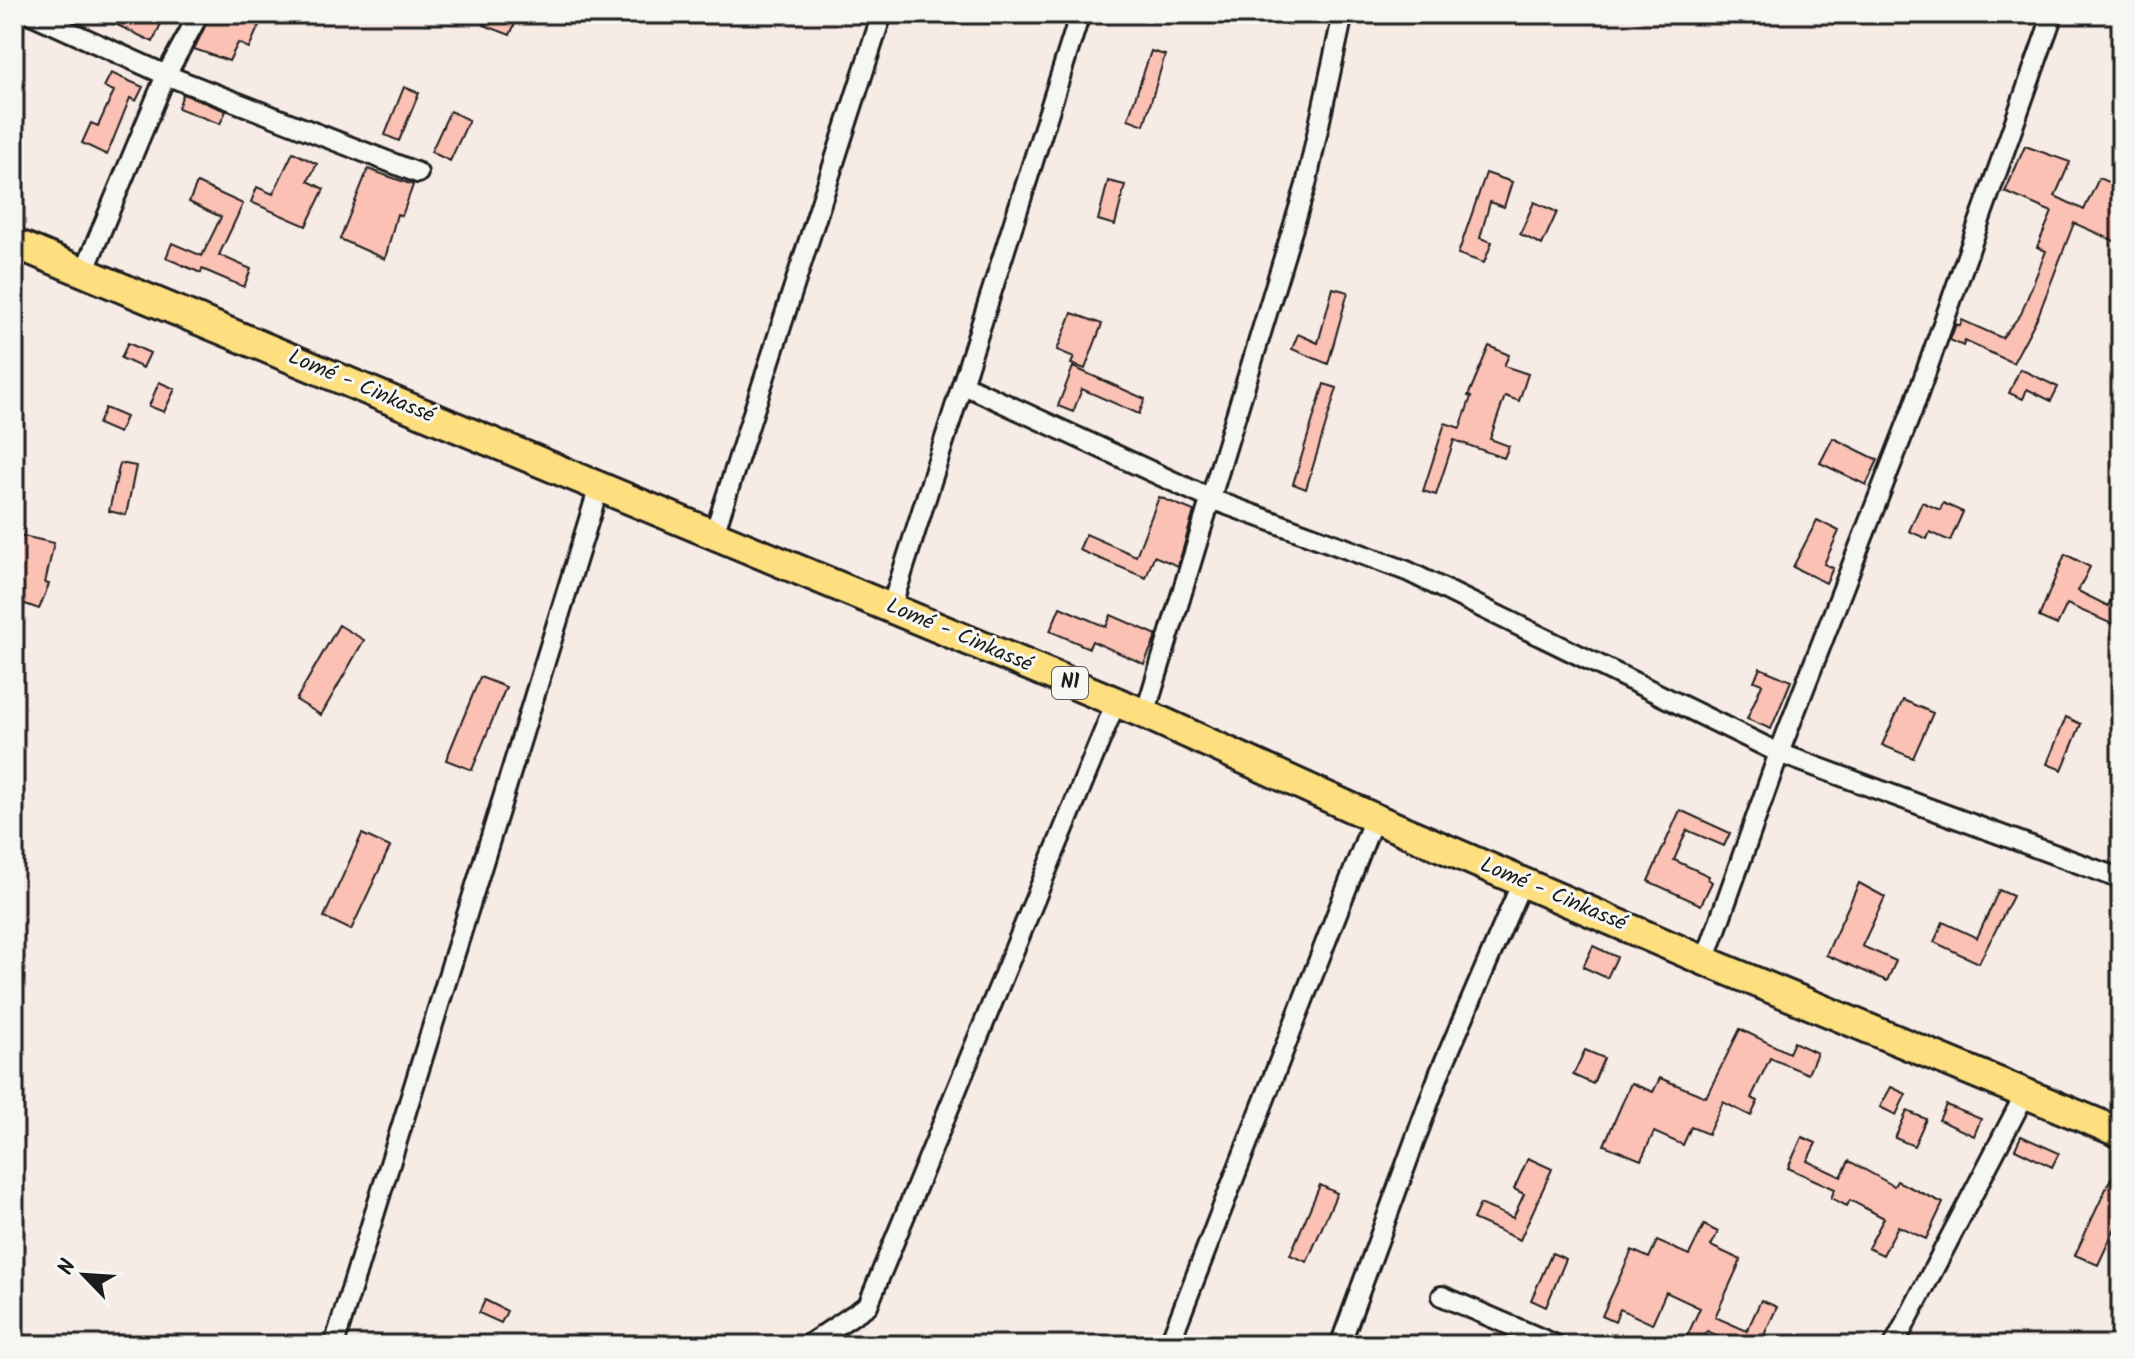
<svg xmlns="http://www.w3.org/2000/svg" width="2135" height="1359" font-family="Kalam,sans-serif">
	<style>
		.building { fill: #fbc1b4; stroke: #1c1c1c; stroke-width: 2 }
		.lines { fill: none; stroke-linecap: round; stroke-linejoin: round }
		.minor-casing { stroke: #1c1c1c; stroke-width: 24 }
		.trunk-casing { stroke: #1c1c1c; stroke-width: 34 }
		.minor { stroke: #f6f6f2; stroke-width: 18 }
		.trunk { stroke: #fddf80; stroke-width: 28 }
		.labels { text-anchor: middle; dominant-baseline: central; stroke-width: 6; stroke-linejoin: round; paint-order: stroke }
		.shield { fill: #f6f6f2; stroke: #5d5d5c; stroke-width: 2 }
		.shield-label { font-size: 20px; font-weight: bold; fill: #1c1c1c }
		.street-label { font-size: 22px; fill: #1c1c1c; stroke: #f6f6f2 }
	</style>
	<rect width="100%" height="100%" fill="#f7ebe6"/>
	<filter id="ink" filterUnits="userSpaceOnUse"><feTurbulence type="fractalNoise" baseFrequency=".0125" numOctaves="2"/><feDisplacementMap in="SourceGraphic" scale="16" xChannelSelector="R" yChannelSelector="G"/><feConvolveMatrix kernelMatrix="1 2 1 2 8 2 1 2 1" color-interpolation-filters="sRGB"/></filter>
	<g filter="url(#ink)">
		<path class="building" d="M94,14H165L153,42Z
			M211,14H264L249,48L238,43L229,61L194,49Z
			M489,14H519L510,35L484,25Z
			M1151,51L1165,55L1144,125L1128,119Z
			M111,73L143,87L136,101L130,98L107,155L82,143L91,123L98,126L114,91L104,87Z
			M404,87L419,93L399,141L385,135Z
			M183,94L226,111L220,124L178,108Z
			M450,111L469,120L450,161L431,152Z
			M2025,146L2070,162L2055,196L2084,210L2099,178L2121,188V244L2074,223L2038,316L2013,363L1965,341L1963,346L1950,340L1956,324L1960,326L1962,320L2002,338L2021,314L2046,251L2037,247L2052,212L2005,192Z
			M293,152L317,164L308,181L324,189L306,226L251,202L257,187L273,194Z
			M368,169L413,185L402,216L397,214L385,259L340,239Z
			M1486,173L1512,182L1504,207L1490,202L1480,238L1492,242L1484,263L1458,254Z
			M1108,181L1125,185L1115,225L1098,220Z
			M197,183L243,204L219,255L251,269L244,287L202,269L201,273L166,258L172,243L202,256L221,217L189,202Z
			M1534,202L1557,212L1542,245L1520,234Z
			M1333,288L1348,292L1328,364L1292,349L1298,334L1318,343Z
			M1072,313L1102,324L1085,369L1071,364L1074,357L1057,350Z
			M128,343L150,353L143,368L121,358Z
			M1489,346L1509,355L1504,366L1528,374L1519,401L1505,396L1490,439L1509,446L1504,458L1454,440L1436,495L1423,491L1445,423L1460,428L1471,397L1468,396Z
			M1073,367L1145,399L1139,414L1082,389L1073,412L1058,406Z
			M2020,369L2058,387L2051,401L2027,389L2023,399L2009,393Z
			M159,382L175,389L164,412L149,406Z
			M1324,384L1337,388L1306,489L1293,484Z
			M105,408L126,417L119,433L98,424Z
			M1833,438L1878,460L1866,485L1820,463Z
			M120,463L136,466L126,515L109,511Z
			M1159,497L1194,511L1178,566L1154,556L1146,578L1079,550L1086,534L1136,556Z
			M1922,502L1940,510L1943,503L1963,512L1950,541L1930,532L1927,539L1909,531Z
			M1817,520L1839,531L1824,564L1833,568L1826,583L1793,567Z
			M14,534L54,543L45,583L49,584L39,609L14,600Z
			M2065,554L2090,567L2078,591L2108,606L2121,576V628L2067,604L2057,625L2039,617Z
			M1060,607L1106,627L1111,615L1157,635L1144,664L1092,641L1089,648L1050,631Z
			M339,625L364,640L321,715L296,700Z
			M1760,668L1791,681L1771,729L1747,719L1762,684L1754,681Z
			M480,677L506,687L472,770L446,760Z
			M1903,700L1933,713L1913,758L1882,745Z
			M2066,717L2081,724L2062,770L2047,764Z
			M1680,810L1730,833L1724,846L1687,830L1674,860L1709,876L1708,879L1712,882L1701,905L1648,881Z
			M362,834L390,847L351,930L324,917Z
			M1859,883L1885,897L1862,946L1896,961L1887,981L1826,955Z
			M1999,890L2013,896L1979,963L1934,942L1943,922L1977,938Z
			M1593,946L1617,957L1607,978L1583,967Z
			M1740,1029L1789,1053L1794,1042L1817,1053L1808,1074L1770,1058L1751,1098L1758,1101L1751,1116L1723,1102L1708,1134L1691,1127L1683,1145L1654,1132L1641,1160L1604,1145L1631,1083L1653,1092L1660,1078L1706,1097Z
			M1585,1050L1604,1058L1593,1084L1573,1075Z
			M1891,1087L1906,1094L1896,1115L1880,1107Z
			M1946,1105L1981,1119L1974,1136L1939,1120Z
			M1907,1111L1926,1119L1914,1146L1895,1138Z
			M2021,1136L2059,1153L2052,1167L2015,1149Z
			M1802,1137L1816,1143L1807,1161L1841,1177L1849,1161L1894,1186L1897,1181L1943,1203L1926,1239L1898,1226L1883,1255L1868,1248L1884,1218L1850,1200L1847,1206L1831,1198L1835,1189L1788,1168Z
			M1528,1158L1552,1169L1520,1240L1473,1219L1480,1204L1513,1218L1524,1194L1514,1189Z
			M2111,1178L2121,1183V1215L2098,1265L2075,1255Z
			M1320,1185L1337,1193L1307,1262L1290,1255Z
			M1704,1225L1718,1232L1711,1246L1741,1260L1715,1317L1747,1331L1761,1300L1777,1307L1764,1335L1786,1345H1740L1707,1331L1698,1345H1683L1700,1308L1666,1292L1652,1324L1620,1309L1615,1322L1602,1316L1632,1250L1649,1258L1657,1241L1689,1255Z
			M1552,1253L1566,1259L1546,1307L1531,1300Z
			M485,1300L507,1311L501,1323L479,1313Z"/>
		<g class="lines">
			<defs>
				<path id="minor" d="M31,14L166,75L418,173
					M84,272L166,75L199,14
					M962,384L1211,499L1407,571L1779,753L2121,879
					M714,534L882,14
					M891,608L1080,14
					M1145,714L1306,185L1343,14
					M1705,961L1779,753L1912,411L2053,14
					M1442,1296L1556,1345
					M334,1345L599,487
					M808,1345L868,1305L1116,702
					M1169,1345L1374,818
					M1340,1345L1440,1072L1522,882
					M1894,1345L2025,1094"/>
				<path id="trunk" d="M14,243L1145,714L1374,818L1705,961L2121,1133"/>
			</defs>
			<use href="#minor" class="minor-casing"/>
			<use href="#trunk" class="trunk-casing"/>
			<use href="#minor" class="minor"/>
			<use href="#trunk" class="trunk"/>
		</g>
	</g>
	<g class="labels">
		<rect class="shield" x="1052" y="667" width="36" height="32" rx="6"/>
		<g class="shield-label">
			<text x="1070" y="683">N1</text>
		</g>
		<g class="street-label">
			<text transform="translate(361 387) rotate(23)">Lomé - Cinkassé</text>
			<text transform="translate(959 636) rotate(23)">Lomé - Cinkassé</text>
			<text transform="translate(1553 895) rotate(23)">Lomé - Cinkassé</text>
		</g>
	</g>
	<rect width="2135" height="1359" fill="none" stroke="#f6f6f2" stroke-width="48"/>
	<rect x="24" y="24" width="2087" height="1311" fill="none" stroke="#1c1c1c" stroke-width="3" filter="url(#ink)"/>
	<g transform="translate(84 1275) rotate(295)" stroke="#f6f6f2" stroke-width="6" paint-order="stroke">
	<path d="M0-6L14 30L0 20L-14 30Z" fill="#1c1c1c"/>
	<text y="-12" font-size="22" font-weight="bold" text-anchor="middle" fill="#1c1c1c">N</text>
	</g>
</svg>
